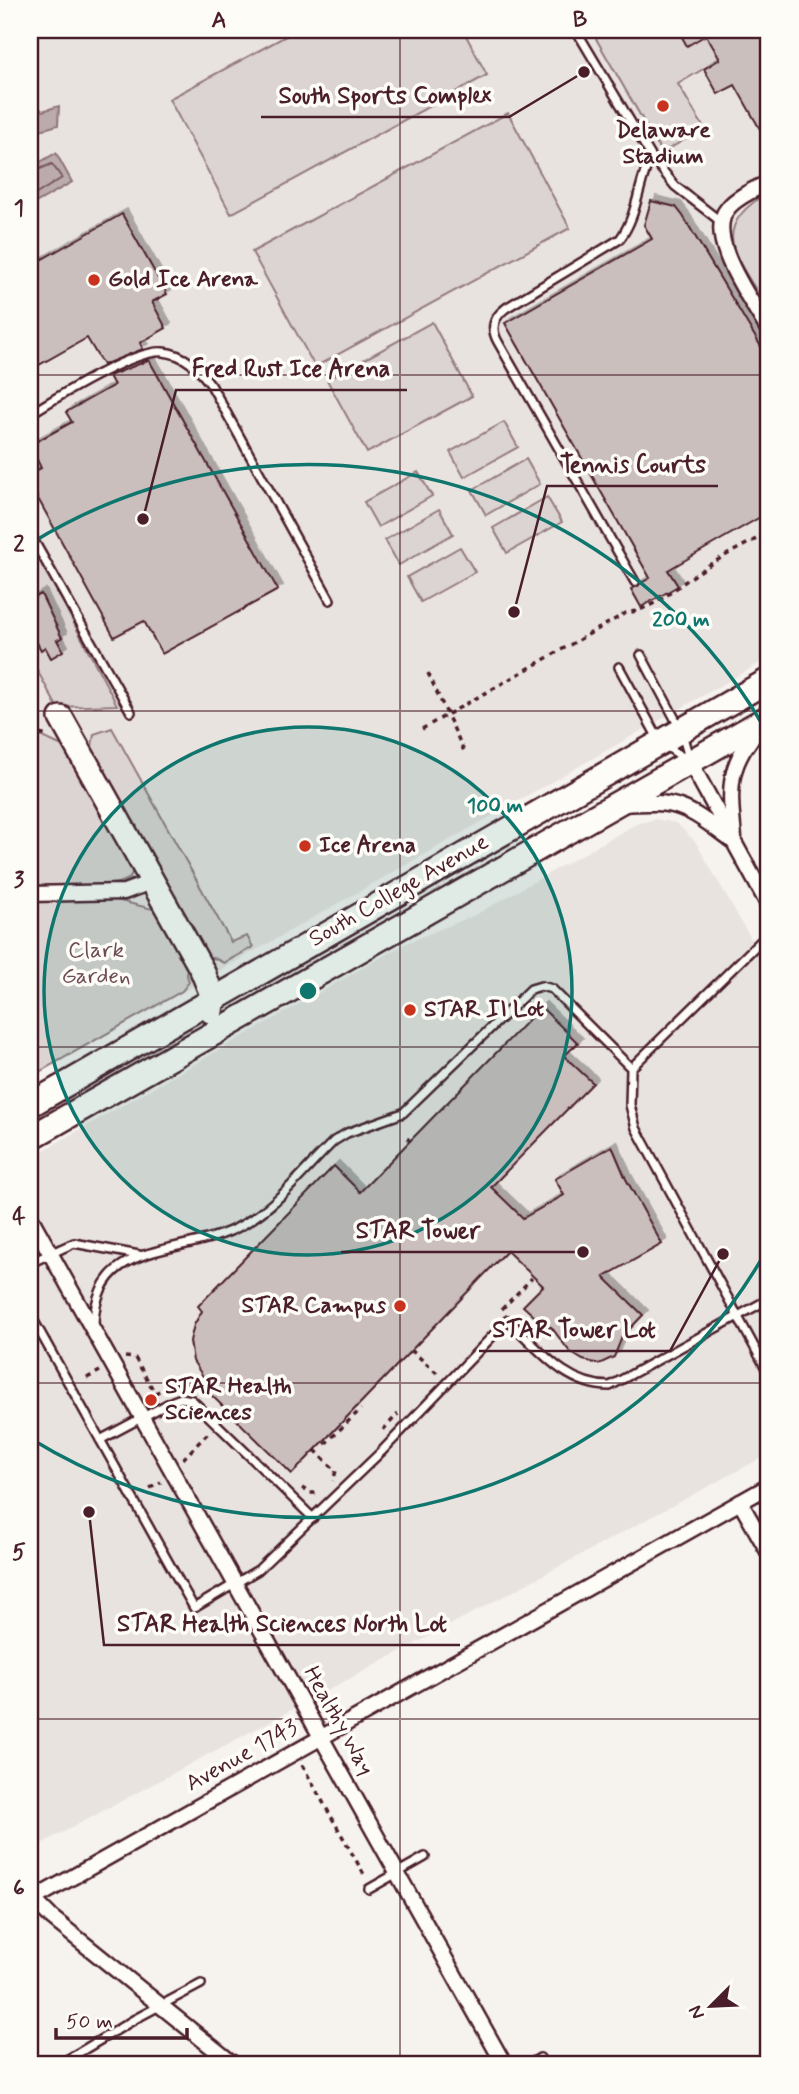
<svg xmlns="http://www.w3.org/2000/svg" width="799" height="2094" font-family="Mynerve,sans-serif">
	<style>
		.built { fill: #e9e3e0 }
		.green { fill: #dcd4d2; stroke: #937a7e; stroke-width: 2 }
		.water { fill: #bbabac; stroke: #8e7378; stroke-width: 2 }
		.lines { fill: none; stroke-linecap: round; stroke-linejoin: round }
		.shore { stroke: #77575f; stroke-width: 2 }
		.building { fill: #cbbfbe; stroke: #4a1f2b; stroke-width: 2; filter: url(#shadow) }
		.lane-casing { stroke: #4a1f2b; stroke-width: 12 }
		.street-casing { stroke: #4a1f2b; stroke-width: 19 }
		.primary-casing { stroke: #4a1f2b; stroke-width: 28 }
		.path { stroke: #4a1f2b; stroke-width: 3.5; stroke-dasharray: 5 5; stroke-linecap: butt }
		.lane { stroke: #fdfcf7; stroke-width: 7 }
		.street { stroke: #fdfcf7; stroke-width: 14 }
		.primary { stroke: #fdfcf7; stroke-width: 23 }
		.grid { fill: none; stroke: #4a1f2b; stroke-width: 2; stroke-opacity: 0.55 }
		.ring { fill: none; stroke: #0f766e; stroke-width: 3.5 }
		.poi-dot { fill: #c8321e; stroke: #fdfcf7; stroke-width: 2.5 }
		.labels { text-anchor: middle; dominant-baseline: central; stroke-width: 7; stroke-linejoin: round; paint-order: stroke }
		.poi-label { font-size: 23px; font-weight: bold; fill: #4a1f2b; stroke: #fdfcf7; text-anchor: start }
		.street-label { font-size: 23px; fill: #4a1f2b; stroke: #fdfcf7 }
		.park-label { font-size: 23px; fill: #6e4c55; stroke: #fdfcf7 }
		.centre { fill: #0f766e; stroke: #fdfcf7; stroke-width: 3.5 }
		.ring-label { font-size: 21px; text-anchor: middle; font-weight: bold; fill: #0f766e; stroke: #fdfcf7; stroke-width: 7; stroke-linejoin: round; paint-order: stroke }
		.leader { fill: none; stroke: #4a1f2b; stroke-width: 2.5 }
		.callout-dot { fill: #4a1f2b; stroke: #fdfcf7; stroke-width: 2.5 }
		.callout-label { font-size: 24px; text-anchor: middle; font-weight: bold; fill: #4a1f2b; stroke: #fdfcf7; stroke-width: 7; stroke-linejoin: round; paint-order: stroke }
		.neatline { fill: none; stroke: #4a1f2b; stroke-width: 2.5 }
		.grid-label { font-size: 23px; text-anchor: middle; font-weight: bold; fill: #4a1f2b }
	</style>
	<defs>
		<filter id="shadow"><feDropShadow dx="5" dy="-5" stdDeviation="0" flood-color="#0004"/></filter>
	</defs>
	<rect width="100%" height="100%" fill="#f6f3ef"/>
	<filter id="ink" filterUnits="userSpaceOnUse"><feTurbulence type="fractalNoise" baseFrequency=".0143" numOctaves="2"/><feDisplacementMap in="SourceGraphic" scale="14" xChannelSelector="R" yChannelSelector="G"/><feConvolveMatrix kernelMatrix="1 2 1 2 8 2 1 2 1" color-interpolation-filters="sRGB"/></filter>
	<g filter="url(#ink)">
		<path class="built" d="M30,30H769V658L30,1079Z
			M655,819L676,823L695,841L769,970V1454L30,1850V1158L404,944L475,915L636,824Z"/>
		<path class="green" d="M297,30H463L487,75L231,214L169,99Z
			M591,30H769V71L720,59L678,84L704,128L662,153Z
			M508,113L570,228L315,367L252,252Z
			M769,192V311C740,260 703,230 769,192Z
			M432,322L472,396L367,453L327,380Z
			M504,422L518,447L464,477L450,452Z
			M526,459L540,484L486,515L472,490Z
			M418,472L432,496L378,527L364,502Z
			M547,497L562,522L507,553L493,528Z
			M439,509L453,534L399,565L385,540Z
			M460,547L475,572L421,602L407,577Z
			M40,559L117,705L57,707L30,657V565Z
			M112,728L231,942L247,936L253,947L224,963L212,957L205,961L91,753L94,734Z
			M30,736L43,737L60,745L63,743L133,869L130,878C112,890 56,884 30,886Z
			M74,898L112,899L157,910L191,969L186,972L189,982L182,991L30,1077V900Z"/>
		<path class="water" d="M37,105L42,111L59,106L58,125L30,133V116L34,114L31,108Z
			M56,153L72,182L30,206V168Z"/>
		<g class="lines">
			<path class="shore" d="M30,173L52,164L62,178L30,198"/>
		</g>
		<path class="building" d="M678,30H769V145L735,85L718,94L704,69L720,59L706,35L687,46Z
			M651,201L676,207L683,216L769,360V512L668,570L678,586L641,607L631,589L650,578L505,323L652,239L644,225Z
			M122,214L167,294L152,302L166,328L140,343L143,349L103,365L87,338L30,370V266Z
			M149,360L278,590L162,654L144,621L114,637L30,484V474L41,468L30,445L72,422L66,412L114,385L109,376Z
			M41,594L62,638L57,640L63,651L51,658L45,647L41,650L30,630V600Z
			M541,1007L578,1043L564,1056L593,1083L491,1187L523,1218L564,1195L555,1179L612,1146L626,1179L662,1244L604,1277L643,1315L622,1337L614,1357L599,1364L583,1360L570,1352L551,1327L547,1328L523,1306L543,1286L507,1251L292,1474L199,1383L204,1378L193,1361L190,1341L194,1325L202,1311L198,1306L334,1166L360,1192Z"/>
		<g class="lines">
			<defs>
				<path id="lane" d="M576,30L651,156L675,186L720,221
					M30,414C56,398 134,349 163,352C185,354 199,369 211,385L330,600
					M30,534L131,712
					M635,582L498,342C490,328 494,317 506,308L620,239C638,215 638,183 651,156
					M641,655L681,730L689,758
					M619,667L660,742L687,760
					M631,1068L769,933
					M30,1263L74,1243L139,1255
					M30,1320L35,1323L194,1608L258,1570L381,1452L508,1320C538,1348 565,1386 610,1386L769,1299
					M94,1324C96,1235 185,1259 244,1224C280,1203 304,1170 334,1141L347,1133L403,1113L531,989L541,986L552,989L631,1068L630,1105L636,1128L769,1374
					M100,1440L173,1401L181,1398L192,1400L313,1518
					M369,1889L425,1857
					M60,2064L135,2019L201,1984
					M530,2064L540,2058"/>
				<path id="street" d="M769,182C756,189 738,196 728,208C703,237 754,303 769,331
					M690,762L769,906
					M623,804C680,800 686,806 731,840
					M734,838C730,793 725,766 758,731
					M30,894L124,892L154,881
					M30,1217L504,2064
					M740,1502L769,1553
					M30,1896L52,1918L233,2064
					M30,1901L769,1486"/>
				<path id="primary" d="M61,718L202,970L213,997L211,1011
					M30,1105L769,680
					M30,1138L769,717"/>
			</defs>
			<use href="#lane" class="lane-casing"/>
			<use href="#street" class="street-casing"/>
			<use href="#primary" class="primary-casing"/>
			<path class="path" d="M428,673L464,751
				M422,729L626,613C654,609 671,591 693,576C716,559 744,546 769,532
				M30,732L48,736
				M407,1138L410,1141
				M502,1309L532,1278
				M411,1350L438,1374
				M125,1357L135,1358L155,1393L180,1382L195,1387
				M87,1378L100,1371
				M383,1430L398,1414
				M325,1444L361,1409
				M315,1450L336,1471L333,1481
				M183,1459L209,1432
				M150,1488L161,1482
				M302,1488L310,1493H320
				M320,1706L325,1704L333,1713
				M280,1725L293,1718
				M348,1741L353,1750
				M302,1765L366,1878"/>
			<use href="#lane" class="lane"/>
			<use href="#street" class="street"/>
			<use href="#primary" class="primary"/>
		</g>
	</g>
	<path class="grid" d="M400,30V2064M30,375H769M30,711H769M30,1047H769M30,1383H769M30,1719H769"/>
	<circle cx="308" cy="991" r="264" fill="#0f766e" fill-opacity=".12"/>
	<g class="ring">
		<circle cx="308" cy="991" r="264"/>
		<path d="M769 1246A527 527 0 0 1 33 1440M33 542A527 527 0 0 1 769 736"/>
	</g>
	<g class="poi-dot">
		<circle cx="663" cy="106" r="7"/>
		<circle cx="94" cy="280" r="7"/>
		<circle cx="305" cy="846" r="7"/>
		<circle cx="410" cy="1010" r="7"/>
		<circle cx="400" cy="1306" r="7"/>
		<circle cx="151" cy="1400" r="7"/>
	</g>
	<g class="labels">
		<g class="poi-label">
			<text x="663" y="131" text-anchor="middle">Delaware<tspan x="663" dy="26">Stadium</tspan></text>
			<text x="108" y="280">Gold Ice Arena</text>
			<text x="319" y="846">Ice Arena</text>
			<text x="424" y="1010">STAR II Lot</text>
			<text x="386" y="1306" text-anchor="end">STAR Campus</text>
			<text x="165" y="1387">STAR Health<tspan x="165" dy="26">Sciences</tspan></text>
		</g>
		<g class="street-label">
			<text transform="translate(399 891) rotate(-30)">South College Avenue</text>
			<text transform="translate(338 1721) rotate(61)">Healthy Way</text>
			<text transform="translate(242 1756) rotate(-29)">Avenue 1743</text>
		</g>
		<g class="park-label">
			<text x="96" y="951">Clark<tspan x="96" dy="26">Garden</tspan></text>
		</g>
	</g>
	<circle cx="308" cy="991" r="10" class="centre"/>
	<g class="ring-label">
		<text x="681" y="626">200 m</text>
		<text x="495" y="812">100 m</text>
	</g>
	<path class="leader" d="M584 72L509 117H261M143 519L176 390H407M514 612L547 486H718M583 1252L494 1252H341M723 1254L670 1351H479M89 1512L104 1645H460"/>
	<g class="callout-dot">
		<circle cx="584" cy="72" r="7"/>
		<circle cx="143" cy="519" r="7"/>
		<circle cx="514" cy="612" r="7"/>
		<circle cx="583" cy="1252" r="7"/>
		<circle cx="723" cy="1254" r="7"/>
		<circle cx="89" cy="1512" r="7"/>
	</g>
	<g class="callout-label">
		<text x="385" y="103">South Sports Complex</text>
		<text x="291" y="376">Fred Rust Ice Arena</text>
		<text x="633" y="472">Tennis Courts</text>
		<text x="418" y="1238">STAR Tower</text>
		<text x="574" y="1337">STAR Tower Lot</text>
		<text x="282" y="1631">STAR Health Sciences North Lot</text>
	</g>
	<rect width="799" height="2094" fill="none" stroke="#fdfcf7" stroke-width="77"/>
	<g transform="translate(711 2006) rotate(246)" stroke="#fdfcf7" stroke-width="5" paint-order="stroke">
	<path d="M0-5L12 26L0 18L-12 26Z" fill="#4a1f2b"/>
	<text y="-10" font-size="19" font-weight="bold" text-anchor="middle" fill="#4a1f2b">N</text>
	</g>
	<path d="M56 2028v10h131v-10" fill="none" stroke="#4a1f2b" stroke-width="3.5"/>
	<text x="66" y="2028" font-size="21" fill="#4a1f2b" stroke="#fdfcf7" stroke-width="5" paint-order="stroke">50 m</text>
	<rect x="38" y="38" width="722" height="2018" class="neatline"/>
	<g class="grid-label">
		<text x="219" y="27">A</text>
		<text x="580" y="27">B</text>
		<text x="19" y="215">1</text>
		<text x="19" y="551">2</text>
		<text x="19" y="887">3</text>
		<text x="19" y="1223">4</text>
		<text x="19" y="1559">5</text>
		<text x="19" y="1895">6</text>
	</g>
</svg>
